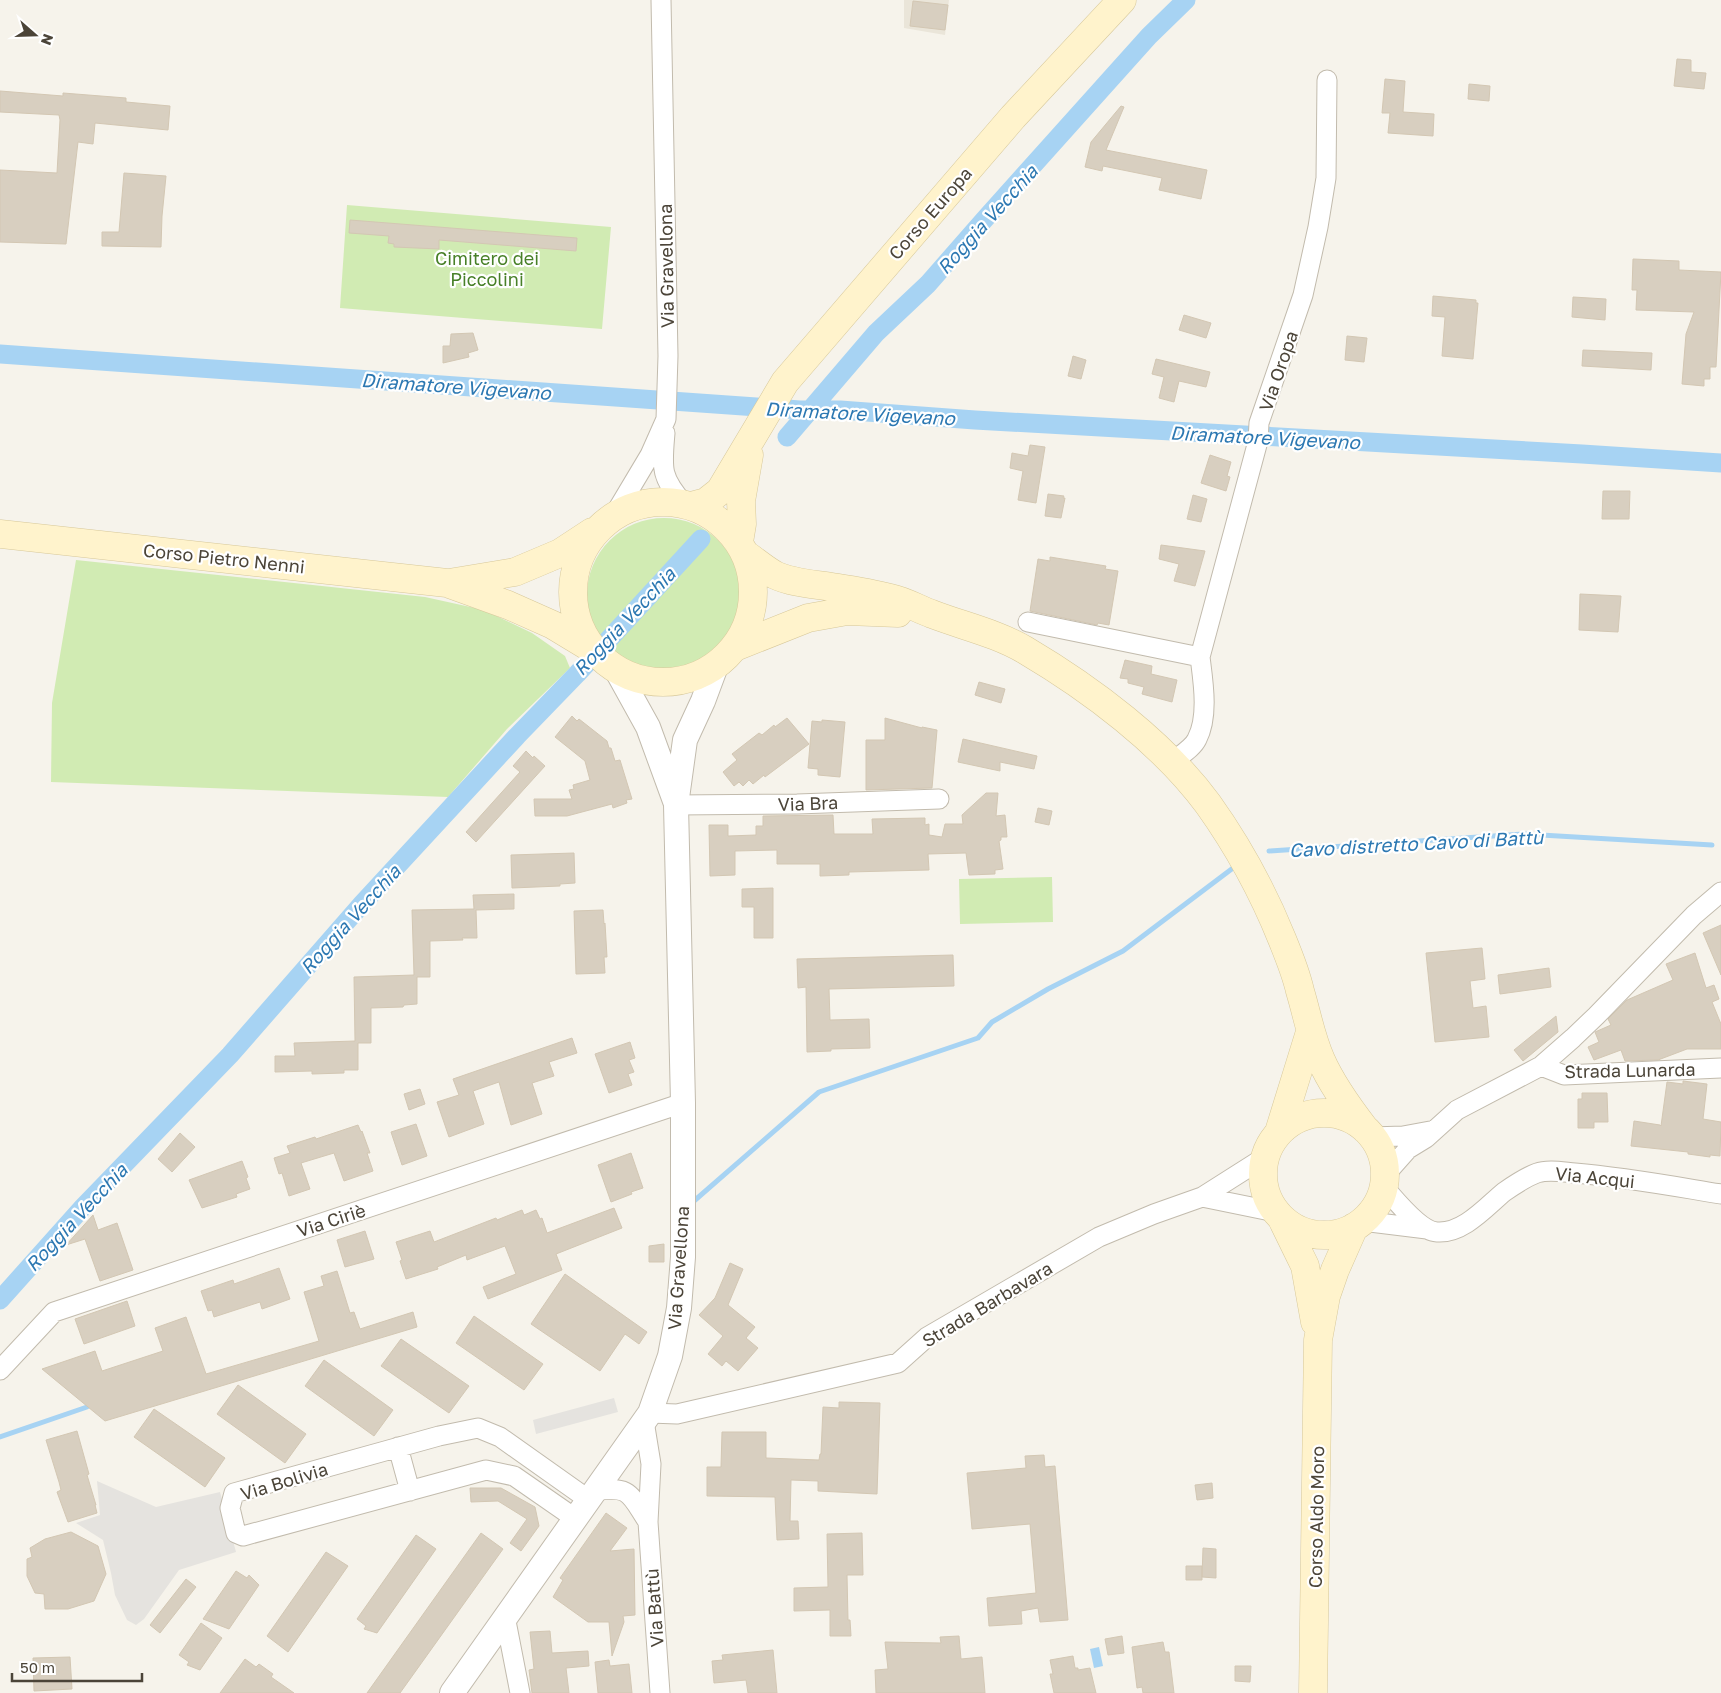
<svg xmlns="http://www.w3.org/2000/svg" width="1721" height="1693" font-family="'Golos Text',sans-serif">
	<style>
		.residential { fill: #eae5d9 }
		.green { fill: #d1ebb3 }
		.parking { fill: #e5e3df }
		.water { fill: #a7d3f3 }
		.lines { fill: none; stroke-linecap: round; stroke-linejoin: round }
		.stream { stroke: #a7d3f3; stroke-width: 5 }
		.canal { stroke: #a7d3f3; stroke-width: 19 }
		.building { fill: #d8cfc0; stroke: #d3c7b3 }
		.minor-casing { stroke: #c2bbad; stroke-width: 21 }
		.tertiary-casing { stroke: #c2bbad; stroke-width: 26 }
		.secondary-casing { stroke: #d7c89a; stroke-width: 29 }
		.minor { stroke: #fff; stroke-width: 19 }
		.tertiary { stroke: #fff; stroke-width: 24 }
		.secondary { stroke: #fff3cc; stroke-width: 28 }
		.labels { text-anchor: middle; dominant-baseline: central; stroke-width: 4.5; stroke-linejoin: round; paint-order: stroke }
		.street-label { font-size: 18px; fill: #4b4438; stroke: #fff }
		.park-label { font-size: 18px; fill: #488028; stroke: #fff }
		.water-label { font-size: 19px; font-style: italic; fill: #2c78b2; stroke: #fff }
	</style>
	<rect width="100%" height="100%" fill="#f6f3eb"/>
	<path class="residential" d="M904,0H949L945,35L904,28Z"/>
	<path class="green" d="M347,205L611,227L602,329L340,308Z
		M587 595a77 77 0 1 1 154 0a77 77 0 1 1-154 0Z
		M76,560L425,597L484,610L532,633L565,656L570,668L507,729L448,797L51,782L52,703Z
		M1052,877L1053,922L960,924L959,879Z"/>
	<path class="parking" d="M614,1398L618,1412L536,1434L533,1420Z
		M97,1481L156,1507L220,1492L236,1552L179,1570L144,1619L136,1625L127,1620L115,1595L111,1573L103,1540L76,1523L100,1515Z"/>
	<path class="water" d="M1099,1647L1103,1666L1094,1668L1090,1649Z"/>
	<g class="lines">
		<path class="stream" d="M1269,851L1523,834L1712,845
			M694,1201L819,1092L978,1038L992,1022L1048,989L1123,951L1233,868
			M0,1437L87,1407"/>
		<path class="canal" d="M0,354L800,410H840L975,420L1582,454L1721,463
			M787,437L876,333L928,284L984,220L1149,36L1186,0
			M0,1300L83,1207L230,1055L361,905L517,736L577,674L701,539"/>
	</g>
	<path class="building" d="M913,1L948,5L945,30L910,26Z
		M1677,59L1691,60V72L1706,73L1704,89L1674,86Z
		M1385,79L1405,81L1403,112L1434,114L1433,136L1388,133L1390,113H1382Z
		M1469,84L1490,86L1489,101L1468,99Z
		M0,91L63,96V93L126,98V102L170,106L168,130L95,123L93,144L78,142L66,244L0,242V170L57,173L60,120L59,115L0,112Z
		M1121,106L1124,107L1106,150L1207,170L1201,199L1159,190L1162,178L1103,166L1102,171L1085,167L1091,142Z
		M124,173L166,176L162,216L161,247L102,246V232H119Z
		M350,220L577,238L576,251L439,240V249L394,247V244L388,243L389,236L349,233Z
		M1633,259L1679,261V270L1721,272L1716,367H1710V379H1704V386L1682,384L1686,334L1694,312L1636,310L1637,290H1632Z
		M1433,296L1476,300V303H1478L1473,359L1442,356L1445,317L1432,316Z
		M1573,297L1606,299L1605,320L1572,317Z
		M1184,315L1211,323L1206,338L1179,330Z
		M473,333L478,350L468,353L469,357L443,363V346H450L451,334Z
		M1347,336L1367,338L1364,362L1345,360Z
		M1583,350L1652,353L1651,370L1582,366Z
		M1073,356L1086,360L1081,379L1068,376Z
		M1156,359L1210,372L1206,387L1179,381L1174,402L1159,398L1164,377L1152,374Z
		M1030,445L1045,447L1036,503L1018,500L1023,471L1010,468L1012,453L1028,456Z
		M1210,455L1231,462L1227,476L1230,477L1226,491L1201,483Z
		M1603,491H1630L1629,519H1602Z
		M1048,494L1064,496L1063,498H1065L1061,518L1045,516Z
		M1193,495L1207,499L1201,522L1187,519Z
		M1161,545L1205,551L1195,586L1174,581L1179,564L1159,559Z
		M1050,557L1106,566L1105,569L1118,571L1109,625L1098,623L1097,625L1030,611L1038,559L1050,561Z
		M1580,594L1621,596L1618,632L1579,630Z
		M1125,660L1152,666L1151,674L1177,680L1172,702L1142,694L1144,687L1128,683V679L1120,678Z
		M979,682L1005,689L1001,703L975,695Z
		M572,716L577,721L579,719L607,741L609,748H611L615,761L620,760L632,799L626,800L627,803L613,808L612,804L567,816H535L534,799H572L569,790L574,789L573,785L590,780L585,761L555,737Z
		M787,718L809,744L765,777L764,775L753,784L749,780L743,786L739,782L734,786L723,772L737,760L732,754L759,733L762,735L774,725L775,727Z
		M885,718L922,728V727L937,730L932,788L866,790V740H885Z
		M822,720L845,722L840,777L818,775V769L808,768L812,721L822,722Z
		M963,739L1037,756L1034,769L1000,762V771L958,762Z
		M526,751L533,758L534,756L545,766L476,842L466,832L520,772L513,766Z
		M986,793H998L996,816L1005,815L1007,837H1001V840L999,841L1003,869L995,870V874L969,875L966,853L928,854L929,870L849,872V875L820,876V864H777V850L735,851V875L710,876L709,825H728V836L756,835V826H763V816L833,815L834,834H873L872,819L925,818V825L929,824V835L942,837L945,824H963L962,815Z
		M1038,808L1052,811L1049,825L1035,822Z
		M574,853L575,883L560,884V886L512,888L511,855Z
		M773,888V938H754V907H742V889Z
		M514,894V909L476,910L477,938H462L463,940L430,941V977H417V1004L404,1005L403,1007L371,1008V1043H358V1070H344V1073L312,1074V1071L275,1072V1056H295L294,1043L355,1041L354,977L414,975L412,910L474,909L473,895Z
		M603,910L604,924L605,923L607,957H604L605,973L576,974L574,911Z
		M1721,925V975L1703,933Z
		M1482,948L1485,979L1470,981L1473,1008L1486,1006L1489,1037L1435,1042L1426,953Z
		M1695,953L1706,988L1714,985L1719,999L1712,1002L1721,1024V1049H1687L1658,1060L1625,1061L1621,1050L1594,1060L1588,1047L1599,1042L1595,1032L1611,1025L1608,1019L1627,1000L1673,980L1666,964Z
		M953,955L954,986L829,989L830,1020L869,1019L870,1048L831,1049V1051L807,1052L806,987L798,988L797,959Z
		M1549,968L1551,987L1500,994L1498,975Z
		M1556,1016L1558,1032L1523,1061L1514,1050Z
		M572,1038L577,1053L549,1062L554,1076L532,1083L542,1114L511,1125L499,1082L473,1091L484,1124L449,1137L437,1102L459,1095L453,1079Z
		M630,1042L635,1058L629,1060L634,1072L628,1074L632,1085L609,1093L595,1054Z
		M1683,1081L1707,1084L1703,1119L1721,1122L1720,1156L1710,1155V1157L1688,1154V1152L1631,1146L1634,1121L1660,1125L1661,1126L1667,1082L1683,1084Z
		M420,1089L425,1104L409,1110L404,1094Z
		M1582,1093H1607L1608,1122H1594V1128H1578V1099H1582Z
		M416,1124L427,1156L402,1165L391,1132Z
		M358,1125L361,1132L362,1131L370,1153H367L373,1171L344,1181L334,1153L301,1163L310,1189L289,1196L282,1173L279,1174L274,1158L290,1153L287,1146L315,1137L316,1139Z
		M180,1133L195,1147L172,1172L158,1159Z
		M631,1153L643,1188L631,1192L632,1194L611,1202L598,1165Z
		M242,1161L248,1177L246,1178L250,1189L236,1194L237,1197L202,1208L189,1180Z
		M614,1208L622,1228L556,1254L562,1270L488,1299L483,1287L516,1274L505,1246L467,1260L466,1255L437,1267L438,1269L406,1279L400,1261L402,1260L396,1242L430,1231L434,1242L496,1218L497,1220L522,1210L524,1215L536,1210L540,1219L542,1218L547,1233Z
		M93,1215L98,1230L117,1223L133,1270L100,1281L85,1239L66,1245Z
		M365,1231L374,1259L345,1267L337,1240Z
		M664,1244V1262H649V1246Z
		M730,1263L743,1269L728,1305L755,1327L746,1338L758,1348L738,1371L726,1361L722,1366L708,1354L723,1336L699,1315L715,1298Z
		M279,1268L290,1299L262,1309L260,1302L214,1317L212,1310L208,1311L201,1291L233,1280L234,1284Z
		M337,1271L350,1313L354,1312L360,1329L413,1312L417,1327L105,1421L42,1369L95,1351L102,1371L163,1351L155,1328L186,1317L206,1374L319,1341L304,1292L324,1286L321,1276Z
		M565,1274L647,1332L639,1344L625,1334L600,1371L531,1324Z
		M127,1301L135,1326L84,1344L75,1319Z
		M474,1316L543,1364L524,1390L456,1343Z
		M401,1339L469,1386L449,1413L381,1366Z
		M324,1360L393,1410L374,1436L305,1386Z
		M238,1385L306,1434L285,1463L217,1414Z
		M839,1402L880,1403L877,1494L818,1491V1481L791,1480L790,1521H798L799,1539L777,1540L775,1497L707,1496V1467H721L722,1432H766V1458L819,1460L820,1454H821L823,1407L839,1408Z
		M154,1409L225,1458L205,1487L134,1437Z
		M77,1431L89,1474L87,1475L96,1505H95L97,1513L68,1522L57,1492L61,1490L59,1482L46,1440Z
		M1044,1455L1045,1467L1055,1466L1068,1620L1040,1622L1038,1608L1021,1611L1022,1624L989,1626L987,1598L1036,1593L1030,1524L972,1529L967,1473L1026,1468L1025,1456Z
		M1212,1483L1213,1498L1197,1500L1195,1485Z
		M470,1488H501L535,1507L539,1526L521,1551L510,1543L527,1519L498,1501L471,1502Z
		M606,1513L627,1528L610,1551L634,1549L635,1615L623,1616L624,1622L612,1656L609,1622H588L553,1597L563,1580L560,1578Z
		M71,1532L98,1546L106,1574L94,1601L68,1609H45L44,1594L35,1593L27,1576V1559L32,1557L30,1548L45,1539Z
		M481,1533L503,1549L400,1693H367Z
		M862,1533L863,1575H847L848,1620H850L851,1636H830V1610L794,1611V1588L828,1587L827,1534Z
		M416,1535L436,1549L377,1633L364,1629L366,1626L357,1619Z
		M1203,1548L1216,1549V1578L1202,1577Z
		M326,1552L348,1566L288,1652L267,1636Z
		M1186,1566H1202V1580H1186Z
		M236,1571L247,1578L249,1575L259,1585L229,1629L203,1619Z
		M186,1579L196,1587L160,1633L150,1625Z
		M201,1623L222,1638L200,1670L187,1665L189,1662L179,1655Z
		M550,1631L552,1653L588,1651L589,1666L566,1668L569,1693H532L529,1670L534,1669L530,1632Z
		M959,1636L961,1659L982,1657L985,1693H876L875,1670L888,1669L885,1642L941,1643L940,1637Z
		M1122,1636L1124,1653L1108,1655L1105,1639Z
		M1163,1642L1165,1652H1169L1174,1693H1143L1142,1687L1137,1688L1132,1647Z
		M773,1650L777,1693H748L746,1680L714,1683L712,1661L723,1660L722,1655Z
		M1073,1656L1075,1668H1078V1670L1090,1668L1096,1693H1054L1050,1674H1053L1050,1660Z
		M70,1657L72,1689L34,1691L33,1658Z
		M245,1659L256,1667L259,1664L273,1674L271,1677L294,1693H220Z
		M609,1660L610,1666L629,1664L632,1693H598L595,1662Z
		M1235,1666H1251L1250,1682L1235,1681Z"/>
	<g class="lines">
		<defs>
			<path id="minor" d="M665,433C662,468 660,477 684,504
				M613,517L650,455L666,419L668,356L661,0
				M1028,622L1200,657
				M1171,763C1179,756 1193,748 1197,739C1209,716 1203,681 1200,657L1258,441L1259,423L1303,295L1318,227L1326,178L1327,80
				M676,805L797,804L939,799
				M1541,1066L1564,1075L1721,1068
				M1372,1137L1403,1136L1430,1131
				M1384,1176L1408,1149L1426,1138L1457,1110L1541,1066L1573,1038L1596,1016L1694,915L1721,892
				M1383,1186C1395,1199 1419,1231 1437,1232C1463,1234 1486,1207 1504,1192C1514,1185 1526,1177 1537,1173C1548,1169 1563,1172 1575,1173C1624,1177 1672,1186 1721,1194
				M1202,1197L1276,1212
				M1362,1221L1427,1229
				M0,1370L54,1312L683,1103
				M650,1413L677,1414L898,1363L927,1337L1099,1237L1154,1214L1202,1197L1265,1157
				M644,1421L651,1464L648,1522L660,1693
				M398,1447L410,1491
				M595,1491C631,1485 630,1495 648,1522
				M576,1519L514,1476L486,1470L243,1536L236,1533L230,1508L234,1493L439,1436L478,1428L500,1437L589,1500
				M505,1616L520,1693"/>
			<path id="tertiary" d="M617,671L648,727L675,801
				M452,1693L650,1413L670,1356L679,1308L683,1257V1103L676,805L685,740L703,701L716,666"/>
			<path id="secondary" d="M573 592a90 90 0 1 1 180 0a90 90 0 1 1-180 0Z
				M691,506L706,502L720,491L785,382L1013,117L1122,0
				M0,534L447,583L508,605L553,625L591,648
				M739,542L742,524L741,501L749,455
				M745,554C754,560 764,569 775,575C792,583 813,584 832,587C851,590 871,593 890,598C905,601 918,609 932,614C963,626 996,633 1025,650C1091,689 1163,743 1208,804C1238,846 1263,892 1282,939C1289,956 1296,973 1300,991C1307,1014 1311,1038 1321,1060C1332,1085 1348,1107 1365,1129
				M449,583L515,572L560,553L592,532
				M735,647L808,618L847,611L898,613
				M1263 1174a61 61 0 1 1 122 0a61 61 0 1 1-122 0Z
				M1279,1132L1310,1032
				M1282,1219L1305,1266L1315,1322
				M1313,1693L1318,1340L1326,1296L1335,1270L1354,1227"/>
		</defs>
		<use href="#minor" class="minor-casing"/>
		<use href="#tertiary" class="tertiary-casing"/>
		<use href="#secondary" class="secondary-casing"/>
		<use href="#minor" class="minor"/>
		<use href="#tertiary" class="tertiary"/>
		<use href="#secondary" class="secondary"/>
	</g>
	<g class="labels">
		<g class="street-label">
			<text transform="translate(930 213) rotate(-49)">Corso Europa</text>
			<text transform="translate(666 266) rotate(-91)">Via Gravellona</text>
			<text transform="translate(1278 371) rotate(-71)">Via Oropa</text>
			<text transform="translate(224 558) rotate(6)">Corso Pietro Nenni</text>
			<text transform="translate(808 803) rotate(-2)">Via Bra</text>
			<text transform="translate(1630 1070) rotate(-1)">Strada Lunarda</text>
			<text transform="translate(1595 1177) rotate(6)">Via Acqui</text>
			<text transform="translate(331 1220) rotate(-18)">Via Ciriè</text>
			<text transform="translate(678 1268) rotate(-86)">Via Gravellona</text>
			<text transform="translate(987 1304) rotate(-31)">Strada Barbavara</text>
			<text transform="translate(284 1481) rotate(-17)">Via Bolivia</text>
			<text transform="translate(1316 1517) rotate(-89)">Corso Aldo Moro</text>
			<text transform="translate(654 1608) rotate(-94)">Via Battù</text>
		</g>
		<g class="park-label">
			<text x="487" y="258">Cimitero dei<tspan x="487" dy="21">Piccolini</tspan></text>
		</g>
		<g class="water-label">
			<text transform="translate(987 219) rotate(-48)">Roggia Vecchia</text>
			<text transform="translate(456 386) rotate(4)">Diramatore Vigevano</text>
			<text transform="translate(860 413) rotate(3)">Diramatore Vigevano</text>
			<text transform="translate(1265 437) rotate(3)">Diramatore Vigevano</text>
			<text transform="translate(624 621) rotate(-47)">Roggia Vecchia</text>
			<text transform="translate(1416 843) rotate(-3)">Cavo distretto Cavo di Battù</text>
			<text transform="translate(350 919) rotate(-48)">Roggia Vecchia</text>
			<text transform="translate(76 1217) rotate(-47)">Roggia Vecchia</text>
		</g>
	</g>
	<g transform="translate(35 35) rotate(110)" stroke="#ffffff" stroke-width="4" paint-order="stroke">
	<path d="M0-4L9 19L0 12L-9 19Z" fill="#4b4438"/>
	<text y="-8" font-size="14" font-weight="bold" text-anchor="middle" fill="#4b4438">N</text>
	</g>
	<path d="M12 1673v8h130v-8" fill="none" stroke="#4b4438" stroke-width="2.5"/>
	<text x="20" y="1673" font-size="15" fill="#4b4438" stroke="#ffffff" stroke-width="4" paint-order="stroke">50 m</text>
</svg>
